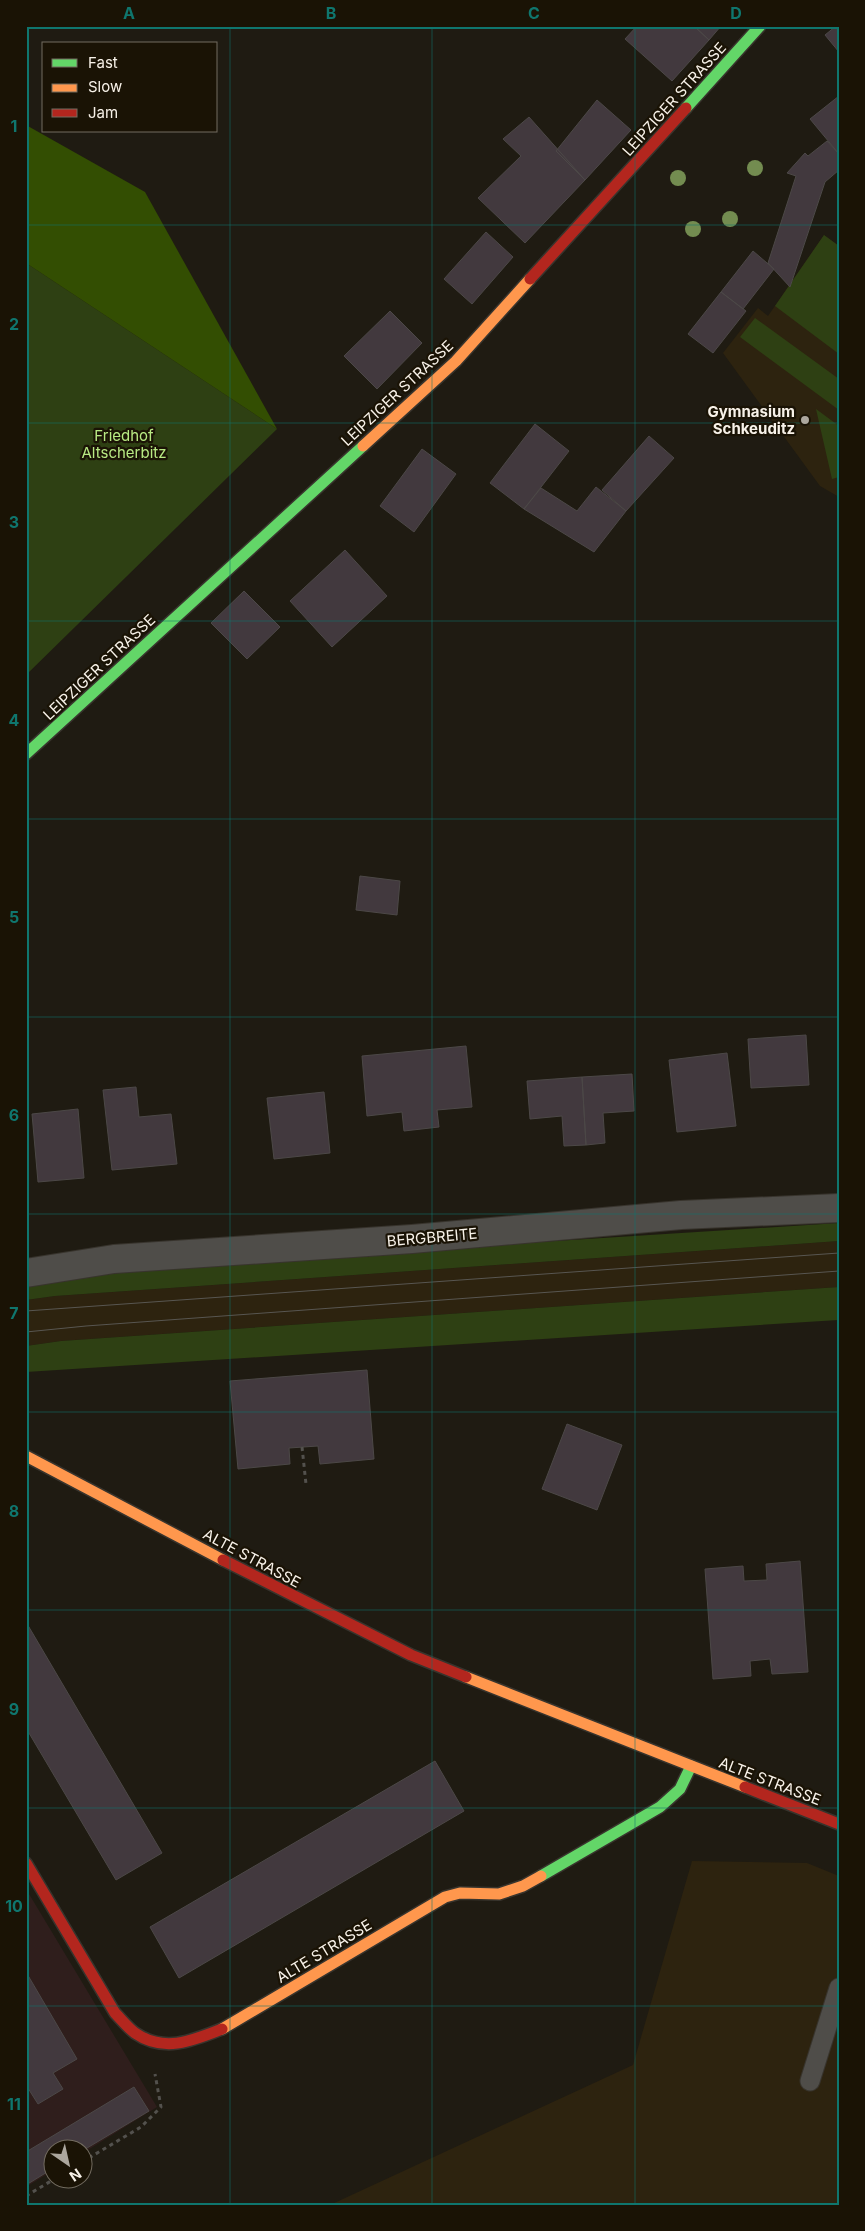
<svg xmlns="http://www.w3.org/2000/svg" width="865" height="2231" font-family="Inter,sans-serif">
	<style>
		.built { fill: #2d230f }
		.industrial { fill: #2f1e1c }
		.green { fill: #2e4013 }
		.forest { fill: #334e02 }
		.building { fill: #42393e; stroke: #4c4847 }
		.lines { fill: none; stroke-linecap: round; stroke-linejoin: round }
		.lane-casing { stroke: #38342d; stroke-width: 21 }
		.street-casing { stroke: #38342d; stroke-width: 30 }
		.fast-casing { stroke: #38342d; stroke-width: 14 }
		.slow-casing { stroke: #38342d; stroke-width: 14 }
		.jam-casing { stroke: #38342d; stroke-width: 14 }
		.path { stroke: #53514d; stroke-width: 3; stroke-dasharray: 4 4; stroke-linecap: butt }
		.lane { stroke: #4f4d49; stroke-width: 19 }
		.street { stroke: #4f4d49; stroke-width: 28 }
		.fast { stroke: #63d668; stroke-width: 11 }
		.slow { stroke: #ff974d; stroke-width: 11 }
		.jam { stroke: #b3261e; stroke-width: 11 }
		.tram { stroke: #585651; stroke-width: 1 }
		.tree { fill: #738c50 }
		.grid { fill: none; stroke: #0f766e; stroke-width: 1; stroke-opacity: 0.55 }
		.poi-dot { fill: #aca79e; stroke: #1a1305; stroke-width: 2 }
		.labels { text-anchor: middle; dominant-baseline: central; stroke-width: 4.5; stroke-linejoin: round; paint-order: stroke }
		.street-label { font-size: 15px; fill: #f8f2e9; stroke: #1a1305 }
		.poi-label { font-size: 15px; font-weight: bold; fill: #f8f2e9; stroke: #1a1305; text-anchor: end }
		.park-label { font-size: 15px; fill: #b8e983; stroke: #1a1305 }
		.neatline { fill: none; stroke: #0f766e; stroke-width: 2 }
		.grid-label { font-size: 16px; text-anchor: middle; font-weight: bold; fill: #0f766e }
	</style>
	<rect width="100%" height="100%" fill="#1f1b12"/>
	<path class="built" d="M824,235L839,246V497L820,486L723,353L758,308L768,316Z
		M839,1241V1287L61,1341L26,1346V1300L55,1296Z
		M692,1861L807,1863L839,1876V2205H330L633,2065Z"/>
	<path class="industrial" d="M26,1889L157,2107L83,2153L82,2148H52V2171L26,2187Z"/>
	<path class="green" d="M824,235L839,246V354L775,306Z
		M26,263L277,429L26,675Z
		M755,318L839,379V410L740,337Z
		M816,409L839,426V477L832,479Z
		M839,1223V1241L55,1296L26,1300V1284L79,1276L192,1264Z
		M839,1287L838,1320L26,1372V1346L61,1341Z"/>
	<path class="forest" d="M26,125L145,192L277,429L26,263Z"/>
	<path class="building" d="M637,26H694L709,40L672,81L625,39Z
		M694,26H721L709,40Z
		M836,26H839V52L825,35Z
		M839,96V154L810,119Z
		M597,100L631,130L585,180L556,151Z
		M529,117L585,180L525,243L478,198L521,156L503,139Z
		M827,141L839,154V170L825,182L790,287L768,263L796,176L787,173L805,153L808,156Z
		M486,232L513,257L472,304L444,279Z
		M753,251L774,269L743,309L721,292Z
		M721,292L746,311L713,353L688,334Z
		M390,311L422,343L377,389L344,356Z
		M535,424L569,451L524,509L490,483Z
		M649,436L674,458L626,511L602,490Z
		M422,449L456,474L414,532L380,506Z
		M596,487L626,511L594,552L524,509L541,488L577,511Z
		M345,550L387,596L332,647L290,601Z
		M244,591L280,627L247,659L211,623Z
		M360,876L400,881L397,915L356,910Z
		M806,1035L809,1085L751,1088L748,1039Z
		M466,1046L472,1107L437,1110L439,1127L404,1131L402,1112L367,1116L362,1056Z
		M727,1053L736,1126L677,1132L669,1060Z
		M632,1074L634,1111L603,1113L605,1143L586,1145L582,1077Z
		M582,1077L586,1145L564,1146L562,1116L530,1119L527,1081Z
		M136,1087L139,1117L171,1114L177,1164L112,1170L103,1090Z
		M324,1092L330,1153L274,1159L267,1098Z
		M78,1109L84,1178L38,1182L32,1114Z
		M367,1370L374,1459L320,1464L318,1446L289,1448L290,1464L238,1469L230,1381Z
		M567,1424L622,1445L597,1510L542,1489Z
		M800,1561L808,1672L772,1674L770,1659L750,1661L751,1676L713,1679L705,1569L743,1566L744,1581L767,1580L766,1564Z
		M26,1622L162,1853L116,1880L26,1728Z
		M435,1761L464,1811L179,1978L150,1927Z
		M26,1972L77,2059L53,2073L63,2089L38,2104L26,2085Z
		M134,2087L149,2111L82,2151V2148H52V2169L26,2185V2152Z"/>
	<g class="lines">
		<defs>
			<path id="lane" d="M810,2081L839,1988"/>
			<path id="street" d="M26,1273L114,1259L412,1239L681,1215L839,1208"/>
			<path id="fast" d="M686,108L760,26
				M26,754L363,446
				M541,1876L660,1807L680,1789L691,1766"/>
			<path id="slow" d="M363,446L456,361L530,279
				M26,1456L223,1560
				M466,1677L745,1787
				M222,2029L445,1897L460,1893L499,1894L523,1886L541,1876"/>
			<path id="jam" d="M530,279L686,108
				M223,1560L411,1655L466,1677
				M745,1787L839,1824
				M26,1863L115,2013C121,2019 128,2028 135,2033C164,2053 192,2041 222,2029"/>
		</defs>
		<use href="#lane" class="lane-casing"/>
		<use href="#street" class="street-casing"/>
		<use href="#fast" class="fast-casing"/>
		<use href="#slow" class="slow-casing"/>
		<use href="#jam" class="jam-casing"/>
		<path class="path" d="M302,1447L306,1484
			M82,2162L141,2127L161,2107L155,2074
			M26,2196L56,2178"/>
		<use href="#lane" class="lane"/>
		<use href="#street" class="street"/>
		<use href="#fast" class="fast"/>
		<use href="#slow" class="slow"/>
		<use href="#jam" class="jam"/>
		<path class="tram" d="M26,1311L839,1253
			M26,1332L86,1326L839,1271"/>
	</g>
	<g class="tree">
		<circle cx="755" cy="168" r="8"/>
		<circle cx="678" cy="178" r="8"/>
		<circle cx="730" cy="219" r="8"/>
		<circle cx="693" cy="229" r="8"/>
	</g>
	<path class="grid" d="M230,26V2205M432,26V2205M635,26V2205M26,225H839M26,423H839M26,621H839M26,819H839M26,1017H839M26,1214H839M26,1412H839M26,1610H839M26,1808H839M26,2006H839"/>
	<circle class="poi-dot" cx="805" cy="420" r="5"/>
	<g class="labels">
		<g class="street-label">
			<text transform="translate(674 99) rotate(-48)">LEIPZIGER STRASSE</text>
			<text transform="translate(397 393) rotate(-43)">LEIPZIGER STRASSE</text>
			<text transform="translate(99 667) rotate(-43)">LEIPZIGER STRASSE</text>
			<text transform="translate(432 1237) rotate(-5)">BERGBREITE</text>
			<text transform="translate(252 1558) rotate(28)">ALTE STRASSE</text>
			<text transform="translate(770 1781) rotate(21)">ALTE STRASSE</text>
			<text transform="translate(324 1951) rotate(-31)">ALTE STRASSE</text>
		</g>
		<g class="poi-label">
			<text x="795" y="411">Gymnasium<tspan x="795" dy="17">Schkeuditz</tspan></text>
		</g>
		<g class="park-label">
			<text x="124" y="435">Friedhof<tspan x="124" dy="17">Altscherbitz</tspan></text>
		</g>
	</g>
	<rect width="865" height="2231" fill="none" stroke="#1a1305" stroke-width="55"/>
	<rect x="42" y="42" width="175" height="90" fill="#1a1305" stroke="#736c60"/>
	<rect x="52" y="59" width="25" height="8" fill="#63d668" stroke="#736c60"/>
	<text x="88" y="68" font-size="15" fill="#f8f2e9">Fast</text>
	<rect x="52" y="84" width="25" height="8" fill="#ff974d" stroke="#736c60"/>
	<text x="88" y="92" font-size="15" fill="#f8f2e9">Slow</text>
	<rect x="52" y="109" width="25" height="8" fill="#b3261e" stroke="#736c60"/>
	<text x="88" y="118" font-size="15" fill="#f8f2e9">Jam</text>
	<g transform="translate(68 2164) rotate(146)"><circle r="24" fill="#1a1305" stroke="#736c60"/>
	<path d="M0-4L9 19L0 12L-9 19Z" fill="#aca79e"/>
	<text y="-8" font-size="14" font-weight="bold" text-anchor="middle" fill="#f8f2e9">N</text>
	</g>
	<rect x="28" y="28" width="810" height="2176" class="neatline"/>
	<g class="grid-label">
		<text x="129" y="19">A</text>
		<text x="331" y="19">B</text>
		<text x="534" y="19">C</text>
		<text x="736" y="19">D</text>
		<text x="14" y="132">1</text>
		<text x="14" y="330">2</text>
		<text x="14" y="528">3</text>
		<text x="14" y="726">4</text>
		<text x="14" y="923">5</text>
		<text x="14" y="1121">6</text>
		<text x="14" y="1319">7</text>
		<text x="14" y="1517">8</text>
		<text x="14" y="1715">9</text>
		<text x="14" y="1912">10</text>
		<text x="14" y="2110">11</text>
	</g>
</svg>
